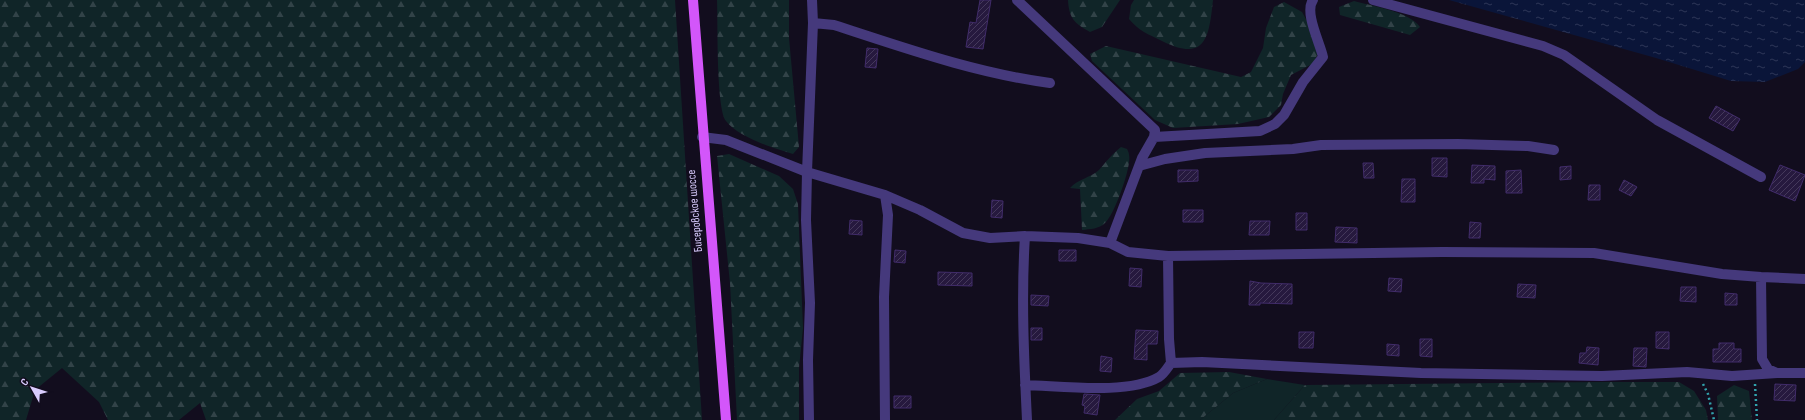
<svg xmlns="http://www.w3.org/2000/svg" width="1805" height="420" font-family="'Sofia Sans Condensed',sans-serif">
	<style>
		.grass { fill: #102528 }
		.forest { fill: url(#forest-firs) }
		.water { fill: url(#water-ripples) }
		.building { fill: url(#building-hatch); stroke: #412c6a }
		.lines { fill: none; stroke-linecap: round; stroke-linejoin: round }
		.path { stroke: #31a2ac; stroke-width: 2.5; stroke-dasharray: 2 3; stroke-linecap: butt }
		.minor { stroke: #45397c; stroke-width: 10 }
		.major { stroke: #d356fa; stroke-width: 10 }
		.labels { text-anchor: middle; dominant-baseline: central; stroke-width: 3; stroke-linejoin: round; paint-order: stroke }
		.street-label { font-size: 12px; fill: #d8cbfd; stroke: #120d1e }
	</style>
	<defs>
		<pattern id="forest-firs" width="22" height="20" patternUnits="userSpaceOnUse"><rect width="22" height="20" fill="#102528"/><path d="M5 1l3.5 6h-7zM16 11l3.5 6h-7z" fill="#324348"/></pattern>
		<pattern id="water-ripples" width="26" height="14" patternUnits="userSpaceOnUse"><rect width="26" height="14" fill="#0a1539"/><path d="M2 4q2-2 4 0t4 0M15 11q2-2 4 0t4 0" fill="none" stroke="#2d3657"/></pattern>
		<pattern id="building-hatch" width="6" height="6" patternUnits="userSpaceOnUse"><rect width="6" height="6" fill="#26193e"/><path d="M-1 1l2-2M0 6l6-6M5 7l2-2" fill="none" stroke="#45395b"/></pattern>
	</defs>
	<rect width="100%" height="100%" fill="#120d1e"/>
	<path class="grass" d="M1267,379L1305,385L1274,420H1200L1233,393Z"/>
	<path class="forest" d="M0,0H675L702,420H206L200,403L179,420H108L99,402L62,368L35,390L26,420H0Z
		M717,0H789V38L799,147L793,154C775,149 738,137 726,121C716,108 718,21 717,0Z
		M1068,0H1120L1102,27L1090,32C1074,23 1069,18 1068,0Z
		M1134,0H1213C1209,37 1206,63 1162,41C1148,34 1139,31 1129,19L1131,5Z
		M1354,1C1372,6 1410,12 1420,27L1410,35L1340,15L1339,7Z
		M1284,2L1302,12L1312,30L1319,50L1314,63L1291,75L1283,94L1281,105L1269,117L1238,124L1173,128L1155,120L1092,61L1090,54L1106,46L1241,77L1251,72L1263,48L1266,28L1274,7Z
		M1121,147L1127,149C1128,151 1129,153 1129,155C1132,166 1114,216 1105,223C1099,229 1090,229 1082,230L1080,189L1070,188C1078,179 1090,178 1099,170C1106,162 1112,154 1121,147Z
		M729,154L779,176L793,189L798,204L803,328L799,368V420H737L730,283L717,156Z
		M1229,372L1267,379L1233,393L1200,420H1115L1137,399L1159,391L1180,373Z
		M1606,382H1679L1694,391L1706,410L1708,420H1274L1305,385Z
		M1734,385L1749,391L1752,420H1718L1717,396Z"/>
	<path class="water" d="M1449,0H1805V62L1798,69L1765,82L1731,81L1656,58Z"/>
	<path class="building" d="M980,0H991L983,49L966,47L970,22L976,23Z
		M867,48L878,49L876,68L865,67Z
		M1716,106L1740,119L1733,131L1709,118Z
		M1432,158H1447V177L1432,176Z
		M1363,163H1373L1374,178H1364Z
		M1472,165L1495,166V180L1484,179V183H1471Z
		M1780,165L1805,175L1795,201L1769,190Z
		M1571,166V179L1560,180V167Z
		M1178,170H1198V181L1178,182Z
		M1521,170L1522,193H1506V171Z
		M1402,179H1415V202H1401Z
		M1624,180L1637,187L1631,196L1619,190Z
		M1589,185H1600V200H1588Z
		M992,200L1003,201L1002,218L991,217Z
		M1183,210H1203V222H1183Z
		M1296,213H1307V230H1296Z
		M850,220L862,221V235L849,234Z
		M1250,221H1270L1269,235H1249Z
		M1470,222L1481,223L1480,238H1469Z
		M1336,227L1357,228V243L1335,242Z
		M895,250L906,251L905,263L894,262Z
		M1059,250H1076V261H1059Z
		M1130,268L1142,269L1141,287L1129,286Z
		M938,272L972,273V286L938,285Z
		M1389,278L1402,279L1401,292L1388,291Z
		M1250,281L1261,283L1292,284V304L1260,303V305H1249Z
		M1518,284L1536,285L1535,298L1517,297Z
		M1681,287H1696V302L1680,301Z
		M1725,293L1737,294V305H1725Z
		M1031,295L1049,296L1048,306L1031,305Z
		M1031,328H1042V340H1031Z
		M1136,330L1158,331L1157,344H1147V360L1134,359Z
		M1299,332H1314L1313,348H1299Z
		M1656,332H1669V349L1656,348Z
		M1420,339H1432V357L1420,356Z
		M1719,343H1734V349H1741V362H1713V349H1719Z
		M1387,344L1399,345V356L1387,355Z
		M1587,347L1599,348L1598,365L1579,363L1580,353H1586Z
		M1634,348H1647L1646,367L1633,366Z
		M1101,356L1112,358L1111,372L1100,371Z
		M1775,384L1796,385L1795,401L1774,400Z
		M1084,394L1100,395L1097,415L1084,413L1085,406L1082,405Z
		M894,396H911V408H894Z"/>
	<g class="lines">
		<path class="path" d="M1703,384L1708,394L1714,420
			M1755,384L1757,420"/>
		<path class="minor" d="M1017,0L1155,130L1154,137L1142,158L1110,243
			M1373,0L1543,46L1564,55L1657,120L1761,177
			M813,23L834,25C905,48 975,73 1050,83
			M702,137L726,140L807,172L885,195L920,210L963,233L990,238L1025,236L1078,238L1110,243L1128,252L1168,256L1442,252L1594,253L1722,274L1761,277L1805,279
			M1154,137L1260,131L1275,124L1284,115L1303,82L1323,57C1320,43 1304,12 1313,0
			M1139,166L1165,159L1205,153L1293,149L1321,145L1458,144L1528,146L1554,150
			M885,195L888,215L884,297L885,420
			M1025,236C1021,297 1024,359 1027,420
			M1761,277L1762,359L1768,369L1777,373H1805
			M1171,363L1202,362L1421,373L1602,376L1687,372L1732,376L1777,373
			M1025,385C1062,386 1128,395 1159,377C1164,374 1168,367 1171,363L1169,339L1168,256
			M809,420L808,360L810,303L806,220L807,172L813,23L812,0"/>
		<path class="major" d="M693,0L726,420"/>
	</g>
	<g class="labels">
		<g class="street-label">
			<text transform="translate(695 211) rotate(-95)">Бисеровское шоссе</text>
		</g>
	</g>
	<g transform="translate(32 388) rotate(309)" stroke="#120d1e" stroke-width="3" paint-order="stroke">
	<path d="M0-3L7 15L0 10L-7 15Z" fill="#d8cbfd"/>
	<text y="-6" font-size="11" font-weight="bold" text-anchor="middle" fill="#d8cbfd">С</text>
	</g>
</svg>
